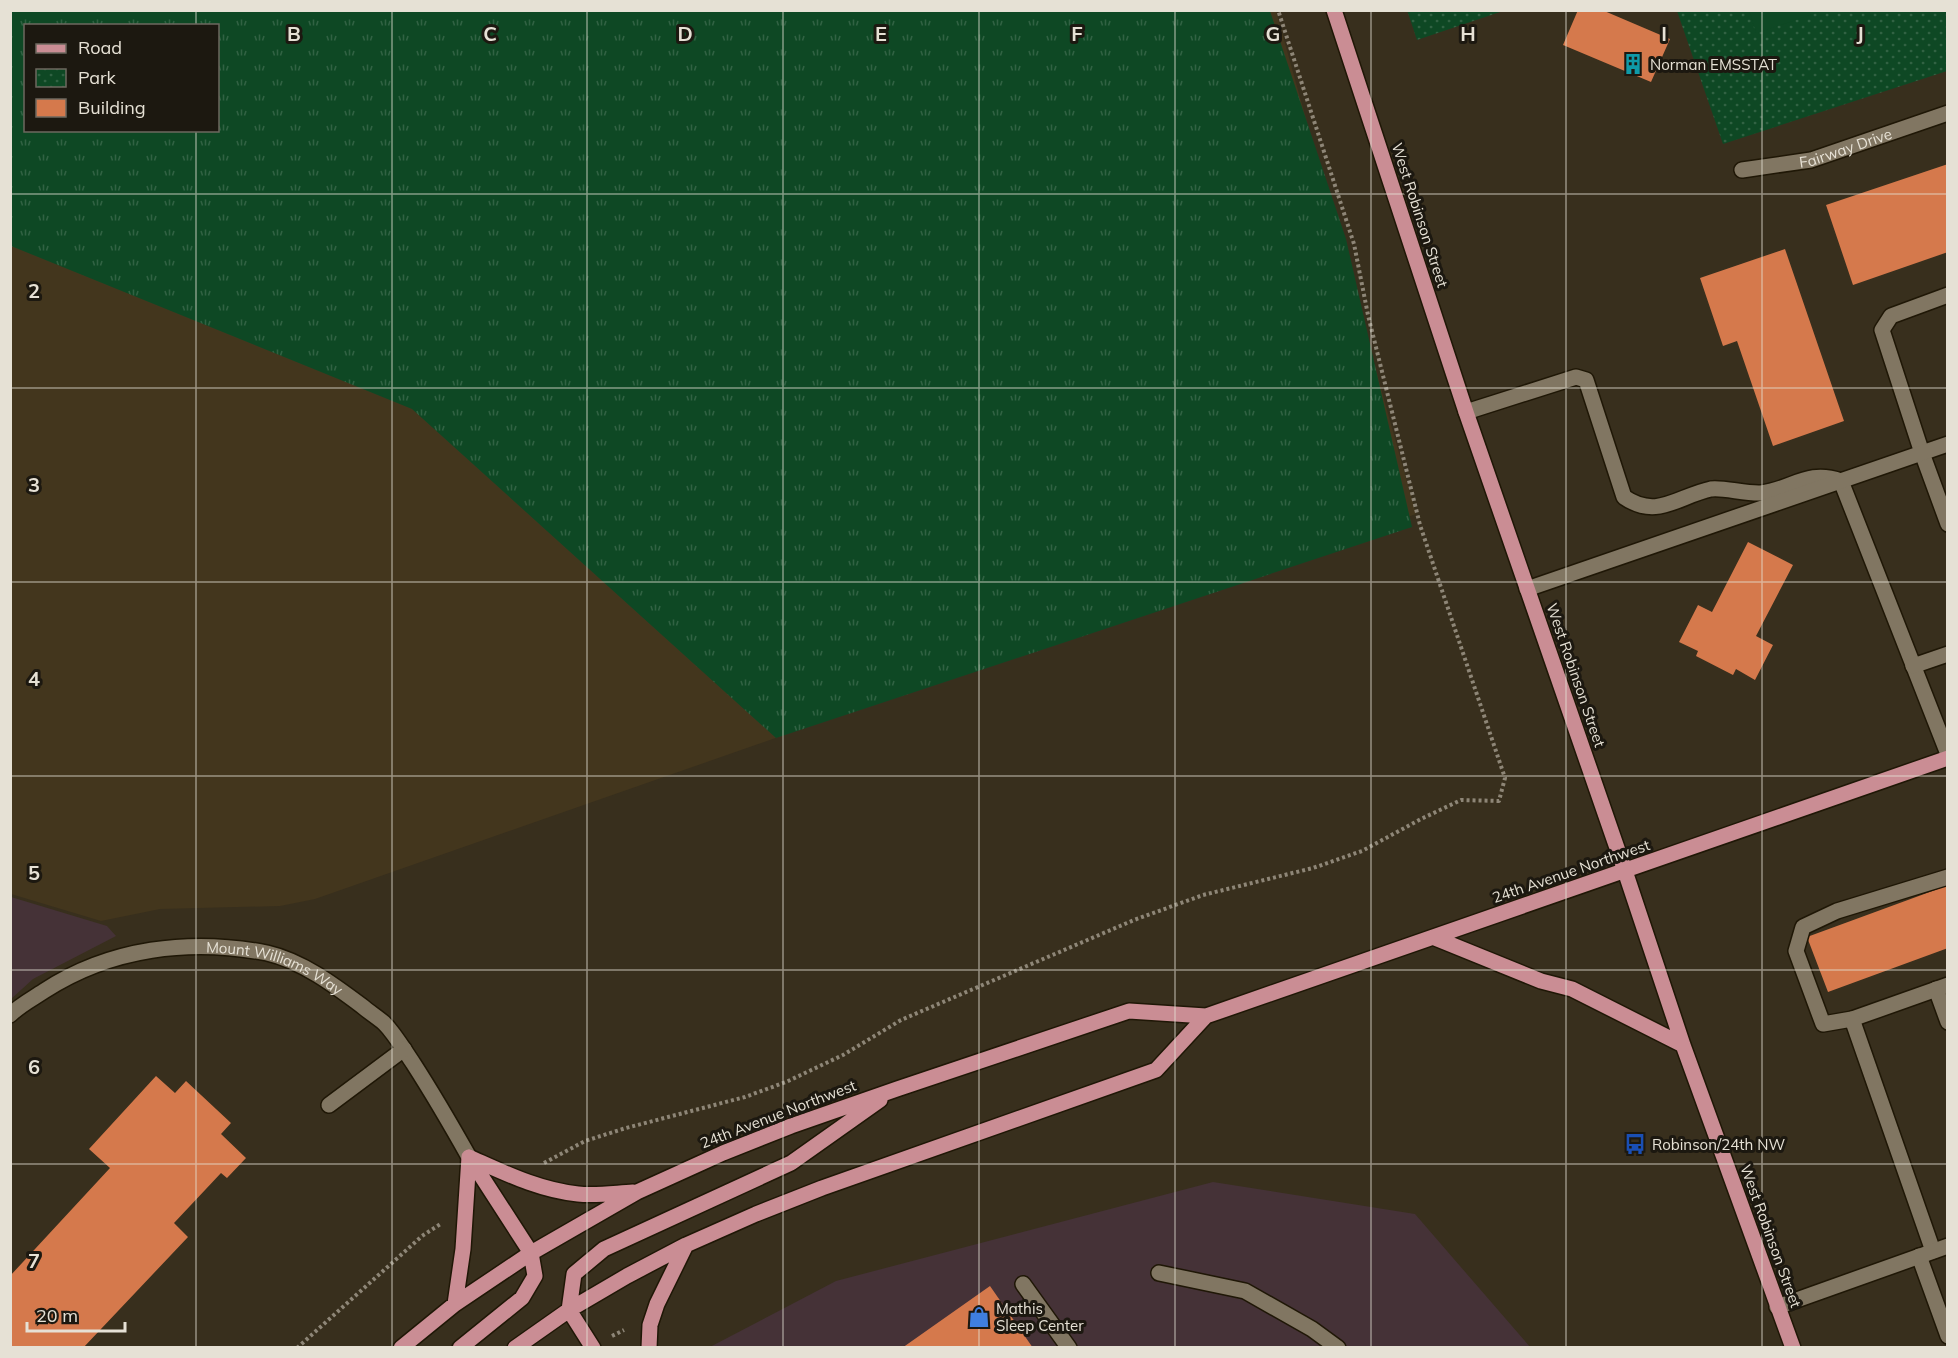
<svg xmlns="http://www.w3.org/2000/svg" width="1958" height="1358" font-family="Mulish,sans-serif">
	<style>
		.commercial { fill: #453237 }
		.built { fill: #43361d; fill-rule: evenodd }
		.grass { fill: url(#grass-tufts); fill-rule: evenodd }
		.park { fill: url(#park-dots) }
		.garden { fill: #0e4824 }
		.building { fill: #d5794c }
		.lines { fill: none; stroke-linecap: round; stroke-linejoin: round }
		.minor-casing { stroke: #1f1706; stroke-width: 18 }
		.major-casing { stroke: #1f1706; stroke-width: 18 }
		.path { stroke: #8e8677; stroke-width: 4; stroke-dasharray: 3 3; stroke-linecap: butt }
		.minor { stroke: #817662; stroke-width: 15 }
		.major { stroke: #ca8d94; stroke-width: 15 }
		.grid { fill: none; stroke: #e6e1d5; stroke-width: 1.5; stroke-opacity: 0.55 }
		.labels { text-anchor: middle; dominant-baseline: central; stroke-width: 6; stroke-linejoin: round; paint-order: stroke }
		.poi-label { font-size: 15px; fill: #e6e1d5; stroke: #1c1810; text-anchor: start }
		.street-label { font-size: 15px; fill: #e6e1d5; stroke: #1c1810 }
		.grid-label { font-size: 20px; text-anchor: middle; font-weight: bold; fill: #e6e1d5; stroke: #1c1810; stroke-width: 6; stroke-linejoin: round; paint-order: stroke }
	</style>
	<defs>
		<pattern id="grass-tufts" width="24" height="20" patternUnits="userSpaceOnUse" patternTransform="scale(1.5)"><rect width="24" height="20" fill="#0e4824"/><path d="M3 7l-1-3M5 7V3M7 7l1-3M15 17l-1-3M17 17v-4M19 17l1-3" fill="none" stroke="#316243"/></pattern>
		<pattern id="park-dots" width="8" height="8" patternUnits="userSpaceOnUse" patternTransform="scale(1.5)"><rect width="8" height="8" fill="#0e4824"/><path d="M2 2h.1M6 6h.1" fill="none" stroke="#316243" stroke-width="1.8" stroke-linecap="round"/></pattern>
	</defs>
	<rect width="100%" height="100%" fill="#382f1d"/>
	<path class="commercial" d="M11,897L107,926L116,936L33,979L11,999Z
		M1213,1182L1415,1214L1530,1347L708,1348L836,1281Z"/>
	<path class="built" d="M10,11H1276L1416,514L315,899L280,906L160,909L101,921L11,894ZM26,26H218V130H26Z"/>
	<path class="grass" d="M10,11H1270L1346,239L1412,527L776,738L412,409L11,246ZM26,26H218V130H26Z"/>
	<path class="park" d="M1407,10H1503V11L1417,40Z
		M1677,11H1947V71L1723,144Z"/>
	<path class="garden" d="M1749,10H1822V11L1756,33Z"/>
	<path class="building" d="M1578,10H1602L1670,39L1651,82L1563,45Z
		M1948,164V252L1853,285L1826,205Z
		M1785,249L1844,421L1773,446L1737,341L1723,346L1700,278Z
		M1748,542L1793,565L1756,636L1773,645L1755,680L1736,669L1733,675L1696,656L1698,651L1679,642L1698,605L1712,612Z
		M1946,886L1948,891V948L1828,992L1807,937Z
		M156,1076L175,1093L186,1081L231,1123L221,1134L246,1158L227,1178L221,1173L174,1223L188,1237L83,1348H10V1276L110,1168L89,1149Z
		M990,1286L1033,1348H902Z"/>
	<g class="lines">
		<defs>
			<g id="minor">
				<path id="s1" d="M1742,170L1811,160L1948,113"/>
				<path d="M1948,295L1891,316L1882,330L1922,453L1948,524"/>
				<path d="M1466,412L1576,377L1586,380L1624,497C1657,520 1678,496 1711,489C1722,487 1746,494 1761,493C1793,489 1807,469 1841,481L1948,754"/>
				<path d="M1527,589L1948,444"/>
				<path d="M1913,666L1948,654"/>
				<path d="M1948,877L1837,911L1803,927L1796,951L1823,1024L1852,1019L1948,985"/>
				<path d="M1936,989L1948,1022"/>
				<path id="s2" d="M10,1015C20,1005 32,999 44,991C110,948 190,938 267,953C302,961 334,985 362,1006C369,1012 377,1017 384,1023C395,1034 404,1050 413,1063C433,1094 451,1125 469,1157"/>
				<path d="M1852,1019L1933,1251"/>
				<path d="M329,1105L404,1049"/>
				<path d="M1919,1256L1948,1336"/>
				<path d="M1159,1273L1245,1291L1312,1329L1338,1348"/>
				<path d="M1023,1284L1069,1348"/>
				<path d="M1777,1307L1948,1246"/>
			</g>
			<path id="major" d="M1334,10L1466,412L1625,871L1683,1045L1793,1348
				M1435,938L1541,981L1572,989L1683,1045
				M469,1157C505,1173 539,1190 578,1194C596,1196 615,1193 633,1192
				M455,1304L463,1249L469,1157
				M401,1348L455,1304L531,1253L637,1192L723,1153L791,1126L897,1089L1129,1011L1206,1016L1948,758
				M460,1348L522,1298L535,1276L531,1253L469,1157
				M515,1348L569,1310L627,1276L686,1245L756,1214L822,1188L1156,1070L1206,1016
				M593,1348L569,1310L574,1274L604,1249L791,1163L880,1100
				M649,1348L650,1325L657,1304L686,1245"/>
		</defs>
		<use href="#minor" class="minor-casing"/>
		<use href="#major" class="major-casing"/>
		<path class="path" d="M544,1163L585,1141L626,1128L745,1097L786,1082L843,1055L901,1020L1134,920L1203,895L1313,868L1362,851L1421,819L1461,800L1499,801L1505,778L1420,525L1368,315L1354,244L1278,10
			M612,1336L624,1330
			M297,1348L422,1236L442,1223"/>
		<use href="#minor" class="minor"/>
		<use href="#major" class="major"/>
	</g>
	<path class="grid" d="M196,10V26M392,10V1348M587,10V1348M783,10V1348M979,10V1348M1175,10V1348M1371,10V1348M1566,10V1348M1762,10V1348M196,130V1348M10,194H1948M10,388H1948M10,582H1948M10,776H1948M10,970H1948M10,1164H1948"/>
	<defs>
		<symbol id="building-bare" viewBox="-9 -9 18 18"><path d="M-4-6H4V6H1V3H-1V6H-4ZM-2.5-4.3h1.7v1.8h-1.7ZM.8-4.3h1.7v1.8H.8ZM-2.5-1h1.7V.8h-1.7ZM.8-1h1.7V.8H.8Z" fill="#0f9aa8" stroke="#1c1810" stroke-width="2.5" paint-order="stroke"/></symbol>
		<symbol id="bus-bare" viewBox="-9 -9 18 18"><path d="M-5-6H5V4H4V6H2V4H-2V6H-4V4H-5ZM-3.5-4V0h7V-4ZM-3.5 1.2v1.5H-2V1.2ZM2 1.2v1.5H3.5V1.2Z" fill="#1a4fb4" stroke="#1c1810" stroke-width="2.5" paint-order="stroke"/></symbol>
		<symbol id="shop-bare" viewBox="-9 -9 18 18"><path d="M-5-2.5h2.3a2.7 3.5 0 0 1 5.4 0H5L5.5 6h-11ZM-1.5-2.5h3a1.5 2.3 0 0 0-3 0Z" fill="#3f7fe0" stroke="#1c1810" stroke-width="2.5" paint-order="stroke"/></symbol>
	</defs>
	<g fill-rule="evenodd">
		<use href="#building-bare" x="1618" y="49" width="30" height="30"/>
		<use href="#bus-bare" x="1620" y="1129" width="30" height="30"/>
		<use href="#shop-bare" x="964" y="1302" width="30" height="30"/>
	</g>
	<g class="labels">
		<g class="poi-label">
			<text x="1650" y="64">Norman EMSSTAT</text>
			<text x="1652" y="1144">Robinson/24th NW</text>
			<text x="996" y="1308">Mathis<tspan x="996" dy="17">Sleep Center</tspan></text>
		</g>
		<g class="street-label">
			<text stroke="none"><textPath href="#s1" startOffset="106">Fairway Drive</textPath></text>
			<text transform="translate(1420 215) rotate(72)">West Robinson Street</text>
			<text transform="translate(1576 675) rotate(71)">West Robinson Street</text>
			<text transform="translate(1571 871) rotate(-19)">24th Avenue Northwest</text>
			<text stroke="none"><textPath href="#s2" startOffset="285">Mount Williams Way</textPath></text>
			<text transform="translate(778 1114) rotate(-21)">24th Avenue Northwest</text>
			<text transform="translate(1771 1236) rotate(70)">West Robinson Street</text>
		</g>
	</g>
	<g class="grid-label">
		<text x="294" y="41">B</text>
		<text x="490" y="41">C</text>
		<text x="685" y="41">D</text>
		<text x="881" y="41">E</text>
		<text x="1077" y="41">F</text>
		<text x="1273" y="41">G</text>
		<text x="1468" y="41">H</text>
		<text x="1664" y="41">I</text>
		<text x="1860" y="41">J</text>
		<text x="34" y="298">2</text>
		<text x="34" y="492">3</text>
		<text x="34" y="686">4</text>
		<text x="34" y="880">5</text>
		<text x="34" y="1074">6</text>
		<text x="34" y="1268">7</text>
	</g>
	<rect width="1958" height="1358" fill="none" stroke="#e6e1d5" stroke-width="24"/>
	<rect x="24" y="24" width="195" height="108" fill="#1c1810" stroke="#6d685f" stroke-width="1.5"/>
	<rect x="36" y="44" width="30" height="9" fill="#ca8d94" stroke="#6d685f" stroke-width="1.5"/>
	<text x="78" y="54" font-size="18" fill="#e6e1d5">Road</text>
	<rect x="36" y="69" width="30" height="18" fill="url(#park-dots)" stroke="#6d685f" stroke-width="1.5"/>
	<text x="78" y="84" font-size="18" fill="#e6e1d5">Park</text>
	<rect x="36" y="99" width="30" height="18" fill="#d5794c" stroke="#6d685f" stroke-width="1.5"/>
	<text x="78" y="114" font-size="18" fill="#e6e1d5">Building</text>
	<path d="M27 1322v9h98v-9" fill="none" stroke="#e6e1d5" stroke-width="3"/>
	<text x="36" y="1322" font-size="18" fill="#e6e1d5" stroke="#1c1810" stroke-width="4.5" paint-order="stroke">20 m</text>
</svg>
